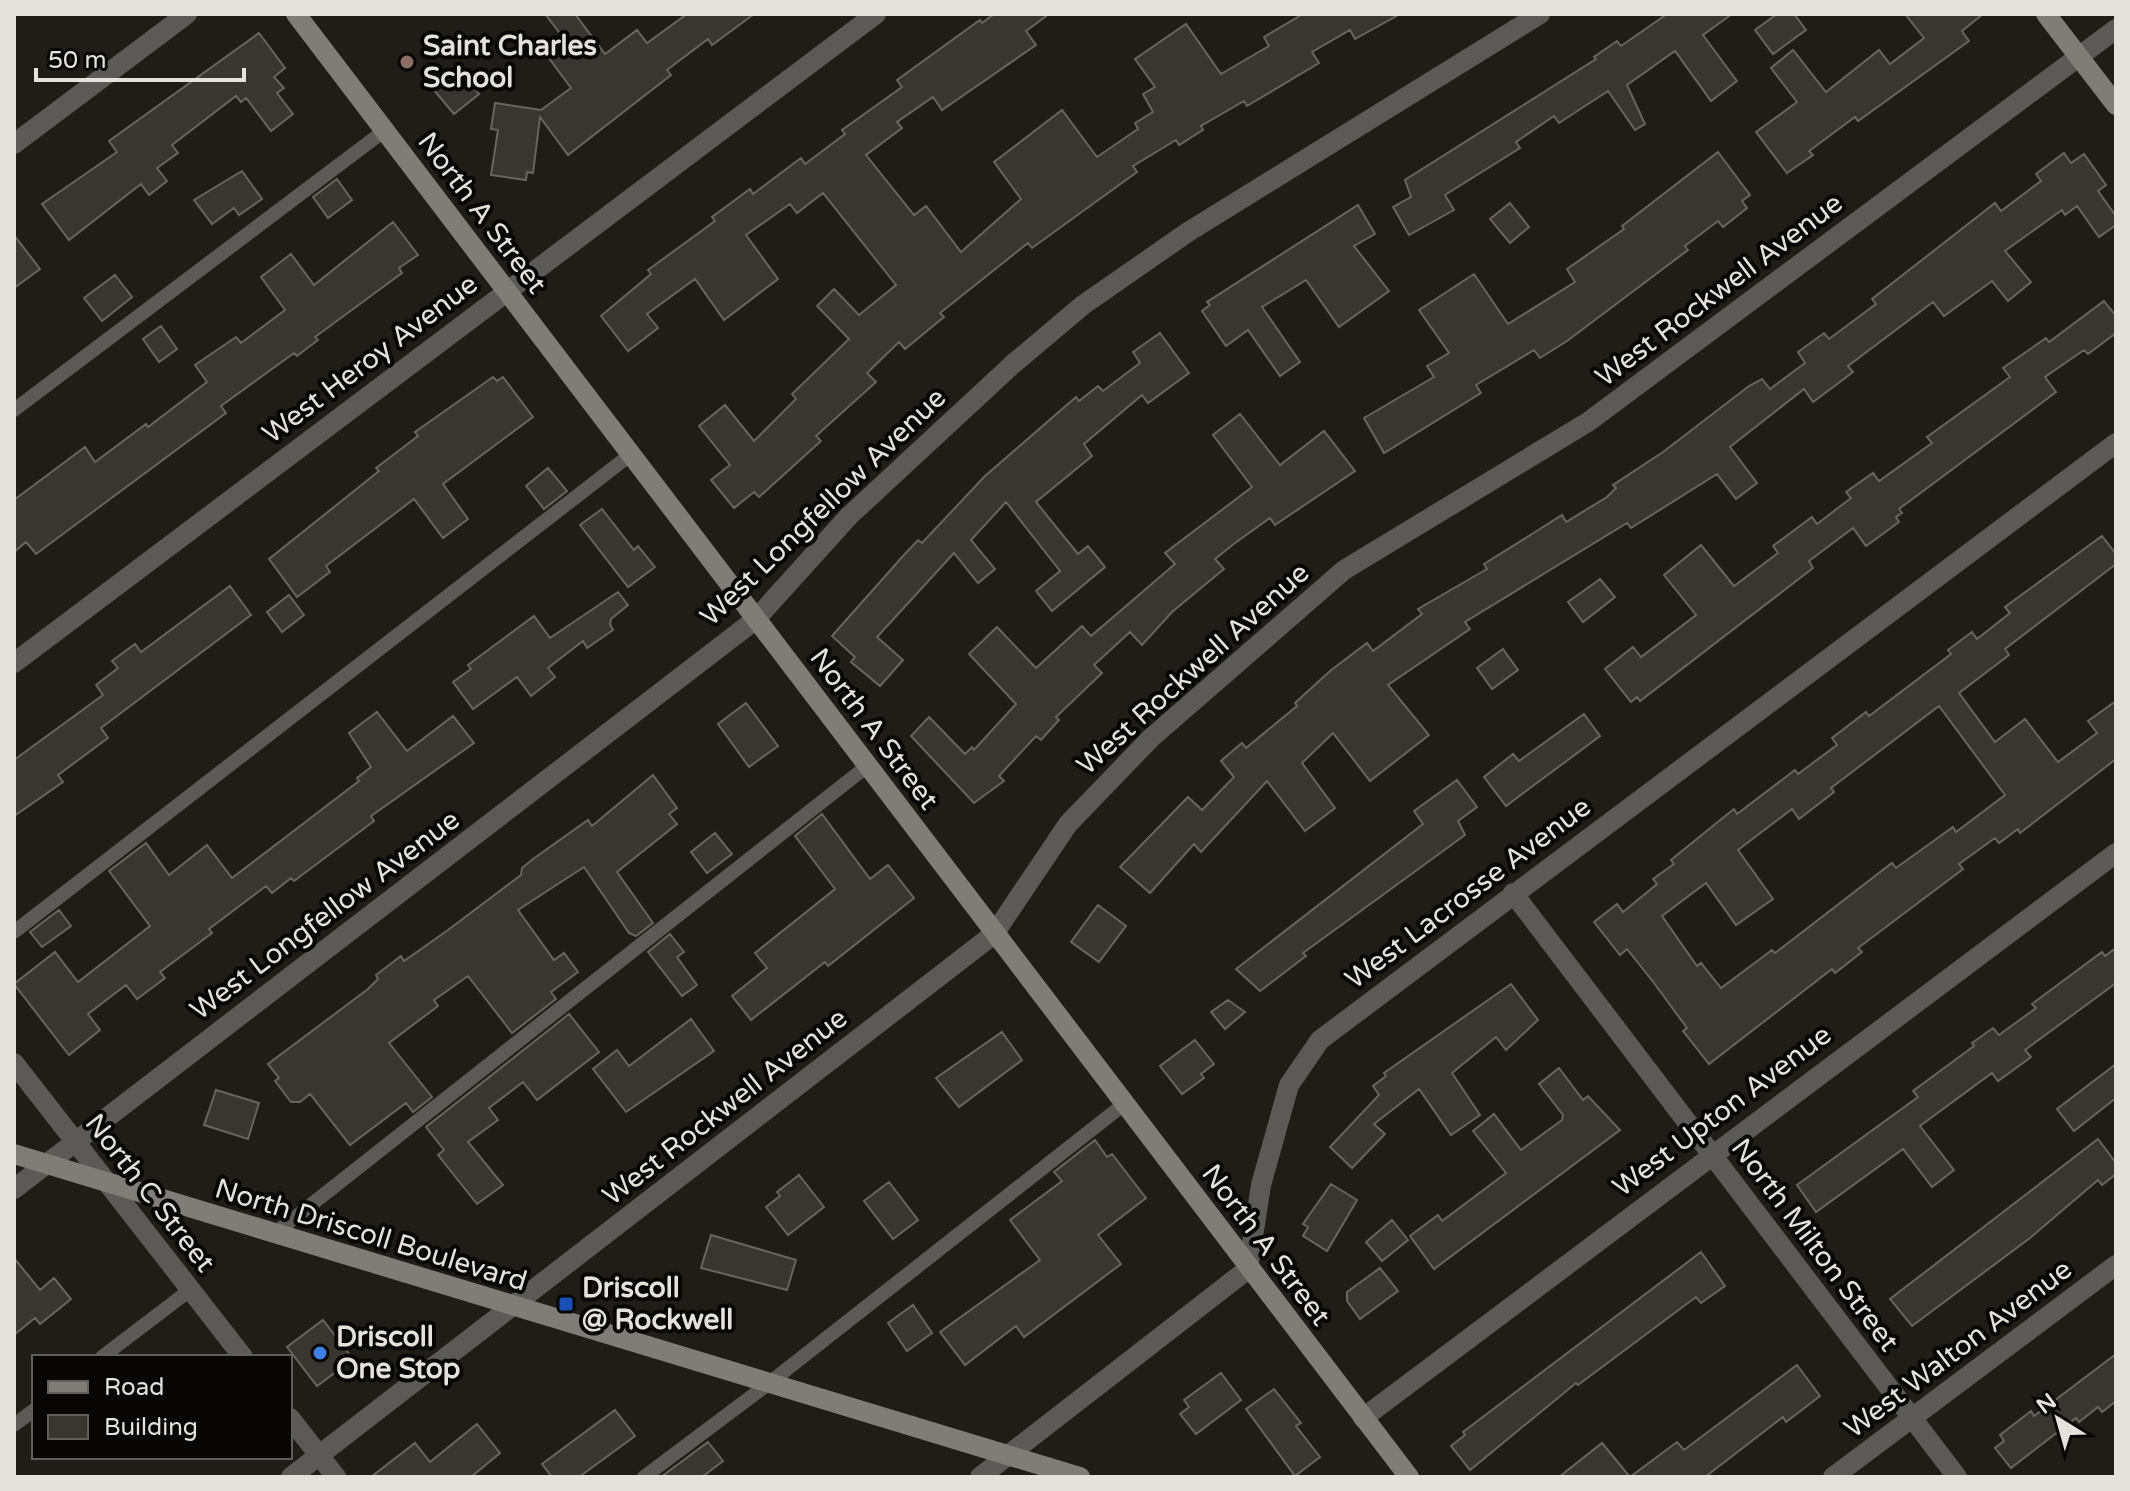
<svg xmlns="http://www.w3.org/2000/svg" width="2130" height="1491" font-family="'Varela Round',sans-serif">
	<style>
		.building { fill: #39352f; stroke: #69645e; stroke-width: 2; fill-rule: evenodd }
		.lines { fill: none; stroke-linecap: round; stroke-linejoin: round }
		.lane { stroke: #5c5a57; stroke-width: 14 }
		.street { stroke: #5c5a57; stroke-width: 20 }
		.secondary { stroke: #807c78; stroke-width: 20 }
		.education-dot { fill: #8d6e63; stroke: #090706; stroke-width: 3 }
		.transit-dot { fill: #1a4fb4; stroke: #090706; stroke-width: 3 }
		.shop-dot { fill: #3f7fe0; stroke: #090706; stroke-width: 3 }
		.labels { text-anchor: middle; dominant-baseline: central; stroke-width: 8; stroke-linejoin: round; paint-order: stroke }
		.poi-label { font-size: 28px; font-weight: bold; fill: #e5e2de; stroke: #090706; text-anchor: start }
		.street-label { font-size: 28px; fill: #e5e2de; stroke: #090706 }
	</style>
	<rect width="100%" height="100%" fill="#201c17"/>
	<path class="building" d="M545,14H575L605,54L637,30L647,43L687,14H754L712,45L708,39L667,70L671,75L568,155L540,117L533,173L527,172L526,180L491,175L498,130L491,129L495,103L541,110L571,88L543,50L562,36Z
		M994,14H1049L1026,31L1036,45L942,110L933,97L897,122L902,128L866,155L914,215L926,206L961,252L1021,199L994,162L1062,110L1097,157L1138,129L1135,123L1153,112L1143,94L1155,87L1135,59L1186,24L1221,74L1269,46L1264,37L1303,14H1400L1355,39L1350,30L1312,52L1319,63L1247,106L1244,101L1201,126L1203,130L1179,145L1176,140L1133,166L1137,172L1032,248L1028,243L940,313L944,317L905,349L899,342L867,373L876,382L816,436L821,441L759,497L754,492L734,508L711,480L730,465L699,426L725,405L754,441L796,399L792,394L849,339L817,306L834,289L859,315L896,285L823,193L797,213L790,204L746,235L778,279L724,320L695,279L647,314L658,328L628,351L601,316L651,274L648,270L715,221L712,217L750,189L753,194L801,158L805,164L845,134L842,130L902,87L897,80L980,20L982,23Z
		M1667,14H1732L1703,35L1737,81L1711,101L1675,51L1627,85L1645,124L1635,130L1608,91L1559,123L1554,116L1516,142L1520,148L1445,195L1454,210L1409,235L1393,207L1411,197L1405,180L1596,59L1594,57L1617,41L1621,46Z
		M1777,14H1794L1806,30L1773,54L1755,30Z
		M1905,14H1983L1962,31L1969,41L1858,121L1855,117L1809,151L1813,155L1787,173L1756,132L1797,102L1771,68L1793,50L1826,92L1879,50L1890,64L1924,38Z
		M259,33L285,68L274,77L284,88L277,93L293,114L271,131L246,98L241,102L236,96L172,145L178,153L157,168L167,181L149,195L141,184L69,240L42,204L117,152L109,141Z
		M458,68L479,94L454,114L433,89Z
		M1718,152L1750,195L1742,201L1747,208L1723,227L1718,221L1685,246L1688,250L1567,341L1540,358L1534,350L1476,385L1481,393L1384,453L1364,418L1434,377L1427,366L1449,353L1419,310L1474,274L1508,324L1575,282L1567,269L1624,229L1622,226Z
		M2064,153L2071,163L2084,154L2106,185L2098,191L2116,216V225L2099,237L2077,206L2065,215L2062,210L2005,251L2031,282L2008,301L1992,281L1944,316L1933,302L1848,366L1853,372L1813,402L1804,389L1730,447L1757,483L1736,499L1717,474L1631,528L1627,523L1465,622L1470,629L1388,685L1429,735L1370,781L1333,733L1302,763L1335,808L1305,831L1267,781L1201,852L1194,844L1150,893L1120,867L1188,797L1202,810L1234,777L1221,761L1242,743L1246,748L1297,706L1295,703L1330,671L1367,643L1373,651L1422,614L1418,609L1487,569L1484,564L1532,534L1562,515L1566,522L1607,497L1616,488L1613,485L1663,452L1749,386L1762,379L1770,389L1805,363L1798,352L1824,333L1829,339L1876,304L1872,299L1995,203L2001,211L2041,181L2036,174Z
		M242,171L262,199L239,215L234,208L212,224L194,200Z
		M337,179L352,200L328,218L313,197Z
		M1510,203L1529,227L1510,243L1490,219Z
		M1358,205L1375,234L1354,246L1389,291L1339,327L1306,280L1262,307L1300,362L1280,376L1248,330L1226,346L1202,311L1210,305L1207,302Z
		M393,222L418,255L399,268L402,273L315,337L318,340L297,356L294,353L221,406L226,413L36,554L26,542L14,552V500L85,447L95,462L146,424L148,427L207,382L195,365L236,337L241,343L285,310L261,277L291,254L314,285Z
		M14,235L40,269L14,288Z
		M115,275L132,297L102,321L84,298Z
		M2104,301L2116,316V333L2088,354L2084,350L2045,377L2056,392L1899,509L1902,513L1896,517L1899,522L1866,546L1853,528L1809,561L1813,568L1640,701L1637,697L1631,702L1605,669L1633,647L1641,657L1696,615L1664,575L1701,545L1734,586L1778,553L1773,546L1812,517L1817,524L1851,498L1846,492L1873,473L1879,481L1932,443L1927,437L2010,377L2003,368L2046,338L2049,342Z
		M161,326L177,349L159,362L143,339Z
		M1160,333L1189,373L1148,403L1142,395L1084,444L1092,456L1036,502L1078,554L1088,546L1105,567L1052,611L1036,591L1060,571L1006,502L971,540L995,569L978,583L954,553L877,637L903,660L880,686L851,662L855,657L832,636L903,556L918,540L922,543L985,476L1076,397L1079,401L1098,386L1103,391L1140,363L1133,352Z
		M493,377L497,381L503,377L533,417L443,484L468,519L443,538L414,499L326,566L330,572L297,597L269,559L379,471L376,468L418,436L415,432Z
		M1240,414L1280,465L1324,431L1355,471L1275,525L1270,518L1235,543L1215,559L1224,569L1172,612L1142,645L1130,632L1094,665L1102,673L1056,717L1059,720L1041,740L1036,736L999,776L1004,781L974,803L911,736L929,717L965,754L972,747L974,750L1016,704L969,654L997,627L1036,668L1082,626L1091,636L1175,564L1165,553L1252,487L1213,435Z
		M548,468L567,491L544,509L526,486Z
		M602,509L634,550L638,546L655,567L628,587L580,525Z
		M2102,536L2116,554V564L2005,649L2009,655L1959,693L1995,742L2025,719L2058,762L2097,733L2088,721L2116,701V759L2020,833L2018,829L1999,843L1995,838L1959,864L1963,869L1858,948L1862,952L1835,973L1832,969L1709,1064L1683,1031L1687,1028L1654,983L1627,949L1620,955L1594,922L1617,904L1623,912L1657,884L1653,879L1674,864L1671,860L1714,825L1734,809L1737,814L1795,770L1798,774L1837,745L1832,738L1866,712L1869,716L1951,654L1948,650L1972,632L1977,639L2010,613L2005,607ZM1939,706L2005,795L1956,832L1953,827L1896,868L1892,863L1775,953L1772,950L1721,988L1701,963L1697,966L1662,916L1706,883L1736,925L1773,899L1738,850L1792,809L1799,819L1834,792L1831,788Z
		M1600,579L1615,597L1583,622L1568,602Z
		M230,586L251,615L101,728L108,738L58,775L63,782L14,816V760L103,695L96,685L118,668L112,661L135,644L141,652Z
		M618,592L628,605L611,619L610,624L613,630L587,648L583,641L548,668L555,677L531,696L517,677L473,709L453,682L471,669L468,665L534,616L550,638Z
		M289,595L304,615L282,632L267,612Z
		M1503,649L1518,670L1492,689L1477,668Z
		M746,703L778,746L749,767L718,724Z
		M377,712L407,751L453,716L474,743L371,816L374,821L294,881L291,878L272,893L266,886L209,929L212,933L160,972L165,978L137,999L126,985L88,1014L100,1030L69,1055L14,984L55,952L78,982L150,926L109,871L146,843L169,875L207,845L232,878L359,781L357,778L371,767L349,733Z
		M1584,714L1600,736L1506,806L1484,777L1513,754L1519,761Z
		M653,775L677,808L669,814L677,824L617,872L653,923L636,936L629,933L584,867L518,910L554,960L564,953L578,972L551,992L556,999L512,1033L468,976L434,1000L438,1006L389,1043L432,1097L413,1112L406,1103L350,1145L310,1094L300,1102H291L275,1081L279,1078L268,1064L368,989L378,979L376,975L401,956L404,961L448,930L521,875L522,868L533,859L588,820L592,826Z
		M1457,780L1477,807L1458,821L1465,835L1303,953L1306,956L1260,991L1236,969L1423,824L1414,811Z
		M822,814L870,879L888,865L914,898L828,966L825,962L751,1020L732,996L767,968L755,953L835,889L795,836Z
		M715,833L732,854L707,873L691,852Z
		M1098,905L1126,926L1099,962L1071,942Z
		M59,910L71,926L42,947L30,932Z
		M670,934L684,952L677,957L697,985L682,996L648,952Z
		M2116,948V983L2025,1050L2031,1057L1998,1081L1992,1073L1920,1126L1954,1170L1932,1187L1903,1149L1816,1212L1797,1185L1918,1097L1913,1091L1974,1046L1972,1043L1993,1028L1999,1035L2036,1008L2032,1004L2102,952L2105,956Z
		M1511,984L1538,1020L1506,1050L1496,1037L1452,1073L1480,1115L1451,1135L1419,1089L1374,1124L1385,1134L1352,1168L1330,1147L1379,1095L1373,1086L1386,1076L1384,1073Z
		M1228,1000L1245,1012L1225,1029L1211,1012Z
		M569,1014L599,1052L537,1100L523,1082L489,1108L498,1120L468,1142L503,1185L477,1204L438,1155L444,1150L426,1127Z
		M691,1019L714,1051L626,1112L593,1069L617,1050L629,1066Z
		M1002,1032L1022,1060L959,1107L936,1078Z
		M1195,1040L1214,1064L1201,1074L1204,1078L1182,1094L1160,1066Z
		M2116,1064V1098L2074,1131L2057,1109Z
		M1559,1068L1583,1100L1588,1096L1620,1130L1434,1269L1410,1236L1438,1215L1442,1221L1506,1173L1473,1131L1494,1114L1521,1150L1562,1120L1563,1115L1539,1084Z
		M216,1090L259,1103L248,1139L204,1125Z
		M2098,1139L2116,1163V1174L2102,1185L2098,1180L2030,1238L1912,1326L1890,1299Z
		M1095,1140L1107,1157L1112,1154L1146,1198L1098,1235L1121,1264L1024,1337L1016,1326L965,1365L940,1332L1040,1260L1010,1220L1062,1181L1054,1172Z
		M799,1175L824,1207L788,1235L766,1207L780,1196L777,1192Z
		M889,1182L918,1220L893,1239L864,1201Z
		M1331,1184L1357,1200L1327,1251L1303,1236L1308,1227L1303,1224Z
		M1392,1220L1408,1240L1382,1261L1366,1242Z
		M711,1235L796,1260L787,1290L701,1268Z
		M1701,1252L1725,1286L1701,1303L1696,1297L1578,1385L1576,1383L1470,1470L1451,1446L1465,1435L1463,1432Z
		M14,1258L40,1290L54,1278L71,1299L40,1324L35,1318L14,1335Z
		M1380,1268L1398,1291L1360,1319L1347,1301V1292Z
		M913,1305L932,1333L907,1351L888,1323Z
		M323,1320L353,1359L317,1386L287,1347Z
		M2116,1354V1401L2102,1412L2098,1407L2079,1422L2076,1418L2011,1468L1995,1448L2004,1441L2000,1435L2031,1411L2034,1416Z
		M1797,1365L1820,1396L1786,1422L1783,1417L1705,1477H1630L1677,1442L1684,1450Z
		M1221,1373L1241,1400L1196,1434L1180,1414L1189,1407L1184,1400Z
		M1274,1389L1301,1423L1296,1426L1320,1457L1295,1476L1246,1409Z
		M615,1410L635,1436L579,1477H552L542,1464Z
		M477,1424L500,1453L471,1477H371L415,1443L430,1462Z
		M708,1442L723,1461L702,1477H661Z
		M1602,1443L1630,1477H1559Z"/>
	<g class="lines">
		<path class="lane" d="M14,410L384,131
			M14,932L630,455
			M274,1234L866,767
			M102,1357L190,1290
			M14,1425L34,1410
			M644,1477L768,1384L1123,1105"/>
		<path class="street" d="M14,144L187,14
			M14,663L876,14
			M1513,893L1957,1477
			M14,1063L243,1357
			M14,1189L755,620L849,516L1013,364L1083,305L1188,232L1540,14
			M290,1418L336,1477
			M1363,1418L2116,853
			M291,1477L994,934L1068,824L1151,738L1344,570L1588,422L2116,29
			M980,1477L1248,1269L1261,1185L1289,1085L1320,1040L2116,443
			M1833,1477L2116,1265"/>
		<path class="secondary" d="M296,14L1409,1477
			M2046,14L2116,105
			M14,1154L1080,1477"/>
	</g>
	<circle class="education-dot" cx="407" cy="62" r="8"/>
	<rect class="transit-dot" x="558" y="1296" width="16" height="16" rx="4"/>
	<circle class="shop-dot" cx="320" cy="1353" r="8"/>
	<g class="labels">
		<g class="poi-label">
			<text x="423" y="46">Saint Charles<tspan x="423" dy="32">School</tspan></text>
			<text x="582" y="1288">Driscoll<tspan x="582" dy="32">@ Rockwell</tspan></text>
			<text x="336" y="1337">Driscoll<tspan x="336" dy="32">One Stop</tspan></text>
		</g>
		<g class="street-label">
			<text transform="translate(482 213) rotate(53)">North A Street</text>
			<text transform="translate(1719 290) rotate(-37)">West Rockwell Avenue</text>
			<text transform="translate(370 359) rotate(-37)">West Heroy Avenue</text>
			<text transform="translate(823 507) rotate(-44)">West Longfellow Avenue</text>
			<text transform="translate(1193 669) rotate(-42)">West Rockwell Avenue</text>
			<text transform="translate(874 729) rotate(53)">North A Street</text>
			<text transform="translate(1468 893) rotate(-37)">West Lacrosse Avenue</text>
			<text transform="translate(325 915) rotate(-37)">West Longfellow Avenue</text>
			<text transform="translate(725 1107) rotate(-38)">West Rockwell Avenue</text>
			<text transform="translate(1722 1111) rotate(-37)">West Upton Avenue</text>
			<text transform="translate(150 1193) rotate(52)">North C Street</text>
			<text transform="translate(371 1235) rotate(17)">North Driscoll Boulevard</text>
			<text transform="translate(1266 1245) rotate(53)">North A Street</text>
			<text transform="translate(1815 1245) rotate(53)">North Milton Street</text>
			<text transform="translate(1958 1349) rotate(-37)">West Walton Avenue</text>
		</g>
	</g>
	<rect width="2130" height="1491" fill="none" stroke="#e5e2de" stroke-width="32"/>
	<rect x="32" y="1355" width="260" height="104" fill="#090706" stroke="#615f5c" stroke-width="2"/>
	<rect x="48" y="1381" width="40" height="12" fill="#807c78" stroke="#615f5c" stroke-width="2"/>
	<text x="104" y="1395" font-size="24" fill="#e5e2de">Road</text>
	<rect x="48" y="1415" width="40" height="24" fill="#39352f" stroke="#615f5c" stroke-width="2"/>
	<text x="104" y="1435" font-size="24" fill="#e5e2de">Building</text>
	<g transform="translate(2058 1419) rotate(323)" stroke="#090706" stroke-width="6" paint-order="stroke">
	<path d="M0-6L14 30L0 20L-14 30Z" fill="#e5e2de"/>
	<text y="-12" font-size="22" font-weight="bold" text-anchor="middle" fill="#e5e2de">N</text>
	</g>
	<path d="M36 68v12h208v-12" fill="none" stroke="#e5e2de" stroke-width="4"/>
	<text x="48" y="68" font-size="24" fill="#e5e2de" stroke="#090706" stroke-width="6" paint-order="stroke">50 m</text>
</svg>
